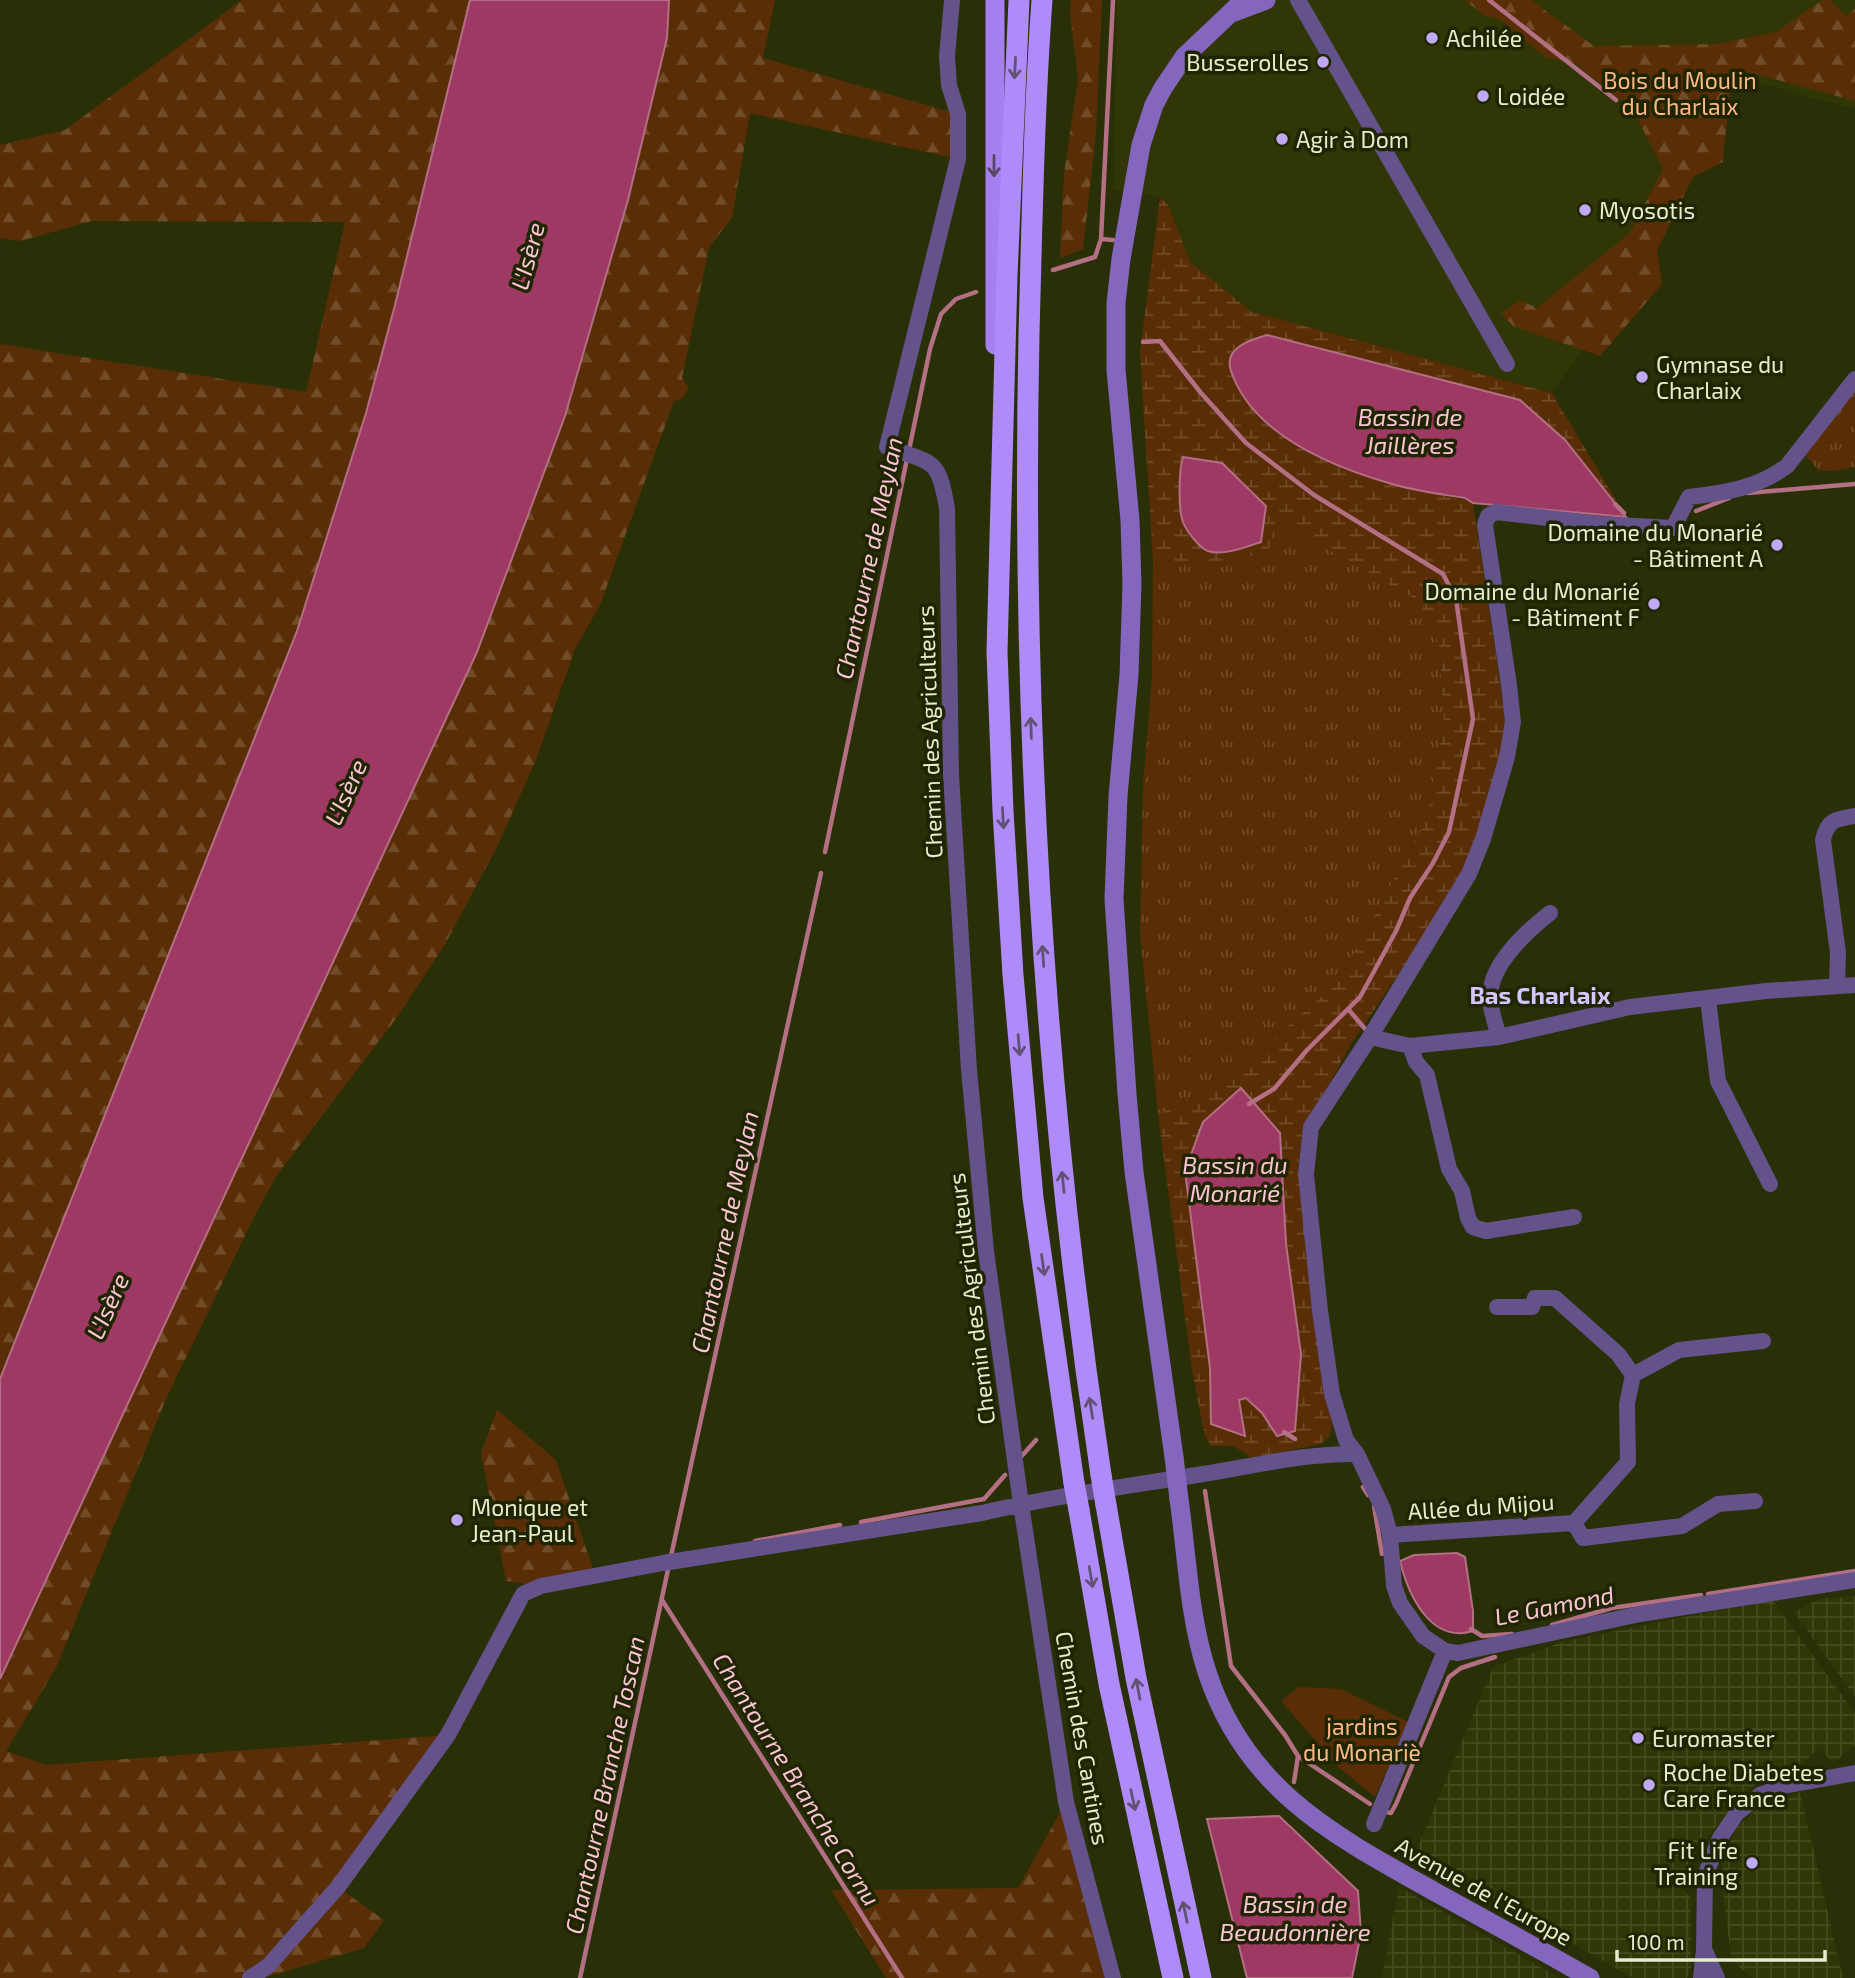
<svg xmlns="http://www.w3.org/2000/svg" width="1855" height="1978" font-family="'Exo 2',sans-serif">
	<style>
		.built { fill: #303605 }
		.industrial { fill: url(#industrial-grid) }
		.grass { fill: url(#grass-tufts) }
		.forest { fill: url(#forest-firs) }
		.wetland { fill: url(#wetland-marsh) }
		.garden { fill: #592e06 }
		.water { fill: #9e3963; stroke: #b36f84; stroke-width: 2 }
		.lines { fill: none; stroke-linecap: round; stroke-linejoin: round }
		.stream { stroke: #b36f84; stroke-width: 4.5 }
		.minor { stroke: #64528a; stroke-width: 16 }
		.secondary { stroke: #8466bf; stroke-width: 19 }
		.trunk { stroke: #a67ff0; stroke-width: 19 }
		.motorway { stroke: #af8af9; stroke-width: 21 }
		.secondary-bridge { stroke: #8466bf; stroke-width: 19 }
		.motorway-bridge { stroke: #af8af9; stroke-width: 21 }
		.oneway { stroke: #605270 }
		.oneway2 { stroke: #554960 }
		.poi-dot { fill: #bfa9f4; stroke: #1f2500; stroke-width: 2.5 }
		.labels { text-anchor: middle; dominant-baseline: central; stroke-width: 7; stroke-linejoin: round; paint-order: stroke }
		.poi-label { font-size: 23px; fill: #e5ecd0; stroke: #1f2500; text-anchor: start }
		.park-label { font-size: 23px; fill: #fdb987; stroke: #1f2500 }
		.street-label { font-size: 23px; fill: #e5ecd0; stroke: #1f2500 }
		.water-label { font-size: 24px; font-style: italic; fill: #fcc4d6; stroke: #1f2500 }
		.neighbourhood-label { font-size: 24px; font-weight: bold; fill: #d6c6ff; stroke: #1f2500 }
	</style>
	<defs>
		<pattern id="industrial-grid" width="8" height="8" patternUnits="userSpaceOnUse" patternTransform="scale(1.75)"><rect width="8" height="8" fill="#303605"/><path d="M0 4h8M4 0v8" fill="none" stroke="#444a1d"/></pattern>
		<pattern id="grass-tufts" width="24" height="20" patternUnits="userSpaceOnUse" patternTransform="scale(1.75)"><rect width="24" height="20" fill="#592e06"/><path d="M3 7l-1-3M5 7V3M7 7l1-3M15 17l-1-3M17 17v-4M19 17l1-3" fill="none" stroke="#714c29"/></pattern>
		<pattern id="forest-firs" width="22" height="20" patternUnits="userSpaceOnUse" patternTransform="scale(1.75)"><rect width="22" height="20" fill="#592e06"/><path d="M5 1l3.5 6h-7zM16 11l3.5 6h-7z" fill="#714c29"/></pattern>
		<pattern id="wetland-marsh" width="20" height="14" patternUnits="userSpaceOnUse" patternTransform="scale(1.75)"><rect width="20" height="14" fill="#592e06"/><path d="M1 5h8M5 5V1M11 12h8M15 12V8" fill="none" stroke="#714c29"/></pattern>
	</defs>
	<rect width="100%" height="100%" fill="#292f06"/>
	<path class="built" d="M1117,0H1855V109L1731,76L1647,259L1552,393L1252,312L1190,262L1168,205L1160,197L1113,189Z"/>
	<path class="industrial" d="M1855,1596V1697L1794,1612L1819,1599Z
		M1772,1599L1855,1713V1745L1833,1763L1819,1748L1788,1776L1757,1783L1746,1792L1706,1839L1692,1859L1691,1885L1684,1891L1691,1898V1968L1687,1978H1633L1426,1860L1416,1851L1493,1667L1562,1642Z
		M1800,1792L1843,1978H1753L1739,1967L1731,1956L1721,1879L1724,1857L1737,1827L1758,1808Z
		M1399,1887L1560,1978H1382Z"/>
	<path class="grass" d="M1855,390V467L1832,471L1818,470L1805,455Z
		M1275,519L1419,601L1439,644L1444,719L1426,821L1338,982L1230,1077L1158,1114L1140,933L1143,788L1152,676L1153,561L1207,563Z"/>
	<path class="forest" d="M242,0H470L395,305L366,413L297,631L0,1379V344L306,392L345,222L92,221L20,241L0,238V145L65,130Z
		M669,0H775L763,58L958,114V159L750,113L732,218L709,247L682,378L689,389L680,400L674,401L600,605L575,649L536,760L498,845L444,946L398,1016L277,1175L255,1215L166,1399L56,1668L6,1751L47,1765L448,1735L339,1888L384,1920L364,1948L263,1978H0V1679L477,652L565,416L628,200L667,38Z
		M1071,0H1102L1096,134L1083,249L1060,258L1064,174L1078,79L1070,14Z
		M1465,0H1531L1594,46L1717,44L1776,32L1822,0H1830L1846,16L1855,9V101L1741,70L1729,96L1723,162L1693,177L1657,251L1662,284L1600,356L1513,326L1501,313L1520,300L1537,308L1630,233L1663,169L1633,110L1576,64L1545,57L1501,20L1483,15Z
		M497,1410L556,1460L595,1575L541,1586L506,1581L481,1453Z
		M1066,1802L1113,1978H886L831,1890L1018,1888Z"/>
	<path class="wetland" d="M1160,197L1168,205L1190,262L1252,312L1552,393L1626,517L1473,504L1508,735L1503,759L1461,882L1351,1044L1302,1134L1298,1168L1300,1193L1332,1425L1330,1436L1321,1444L1252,1458L1234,1446H1211L1205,1437L1192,1370L1158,1114L1230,1077L1338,982L1426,821L1444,719L1439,644L1419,601L1276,520L1268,553L1207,563L1153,561L1140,352Z"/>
	<path class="garden" d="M1299,1687L1341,1689L1408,1722L1375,1797L1337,1766L1281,1701Z"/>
	<path class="water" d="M470,0H669L667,38L628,200L565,416L477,652L0,1679V1379L297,631L366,413L395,305Z
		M1267,335L1520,400L1565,440L1626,517L1473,503L1465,498C1441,494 1415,491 1392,484C1333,467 1252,434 1231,371C1223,348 1250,340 1267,335Z
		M1183,457L1222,463L1266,506L1261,542C1246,547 1223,556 1208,551C1199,548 1186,530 1183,522C1178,509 1179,469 1183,457Z
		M1241,1088L1280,1133L1286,1244L1301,1354L1295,1431L1277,1436L1262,1413L1246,1398L1239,1400L1245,1436L1211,1424L1210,1368L1185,1171L1203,1122Z
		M1457,1553L1465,1557L1473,1611V1631C1430,1644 1408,1594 1400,1561L1414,1555Z
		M1279,1816L1358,1891L1361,1933L1352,1978H1247L1207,1819Z"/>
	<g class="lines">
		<path class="stream" d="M1489,0L1616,100
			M1101,239L1113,240
			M1053,270L1095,257L1101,239L1113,0
			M1143,342L1160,341L1201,393L1246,443L1314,495L1443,574L1456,599L1473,719L1449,832L1433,863L1410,898L1396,931L1360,997L1307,1050L1274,1089L1249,1104
			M909,450L930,349L941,314L956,299L976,292
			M1748,493L1855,484
			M1615,504L1624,513
			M1696,511L1729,498
			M825,852L907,459
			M1348,1009L1367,1031
			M1284,1432L1295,1439
			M1019,1459L1036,1440
			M1363,1487L1368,1495
			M1205,1491L1231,1666L1285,1735L1298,1756L1294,1782
			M1374,1506L1382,1554
			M861,1522L984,1499L1005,1475
			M755,1541L840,1525
			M671,1556L821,873
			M1708,1594L1855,1571
			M662,1600L902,1978
			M1552,1625L1612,1608L1701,1595
			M1471,1629L1482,1636L1512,1634
			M1298,1756L1370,1804
			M1386,1812L1391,1813L1396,1804L1449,1677L1461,1668L1495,1657
			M580,1978L669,1565"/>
		<path class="minor" d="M952,0L947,56L949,85L958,114V159L887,447C934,464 938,457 947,508L951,775L969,1070L986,1251L1021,1504L1066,1802L1113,1978
			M1298,0L1507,364
			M1855,379L1787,466C1758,488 1724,493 1689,497L1673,528L1599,524L1496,512L1488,516L1485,525L1509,685L1513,722L1507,757L1483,839L1469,874L1370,1037L1311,1127L1306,1174L1320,1311L1332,1394L1346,1440L1357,1454L1383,1509L1390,1535L1394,1586L1400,1603L1423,1636L1445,1651L1458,1653L1640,1614L1855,1580
			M1837,986L1838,953L1823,840C1827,820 1836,819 1855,816
			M1708,999L1718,1081L1770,1184
			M1370,1037L1410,1046L1499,1037L1630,1007L1766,991L1855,985
			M1499,1037C1496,1025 1491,1012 1490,1000C1488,965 1526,932 1550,913
			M1410,1046L1416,1062L1427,1075L1449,1169L1462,1191L1468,1218L1473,1227L1486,1231L1574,1217
			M1633,1375L1679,1350L1763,1341
			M1574,1523L1583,1538L1682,1526L1718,1504L1755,1501
			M1390,1535L1574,1523L1628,1462L1627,1404L1633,1375L1618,1354L1555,1298H1535L1532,1307H1497
			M1374,1824L1445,1651
			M1705,1951L1717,1978
			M250,1978L268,1966L338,1887L448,1735L523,1594L541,1586L663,1563L982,1513C1055,1496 1129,1486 1203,1474C1254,1466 1306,1453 1357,1454
			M1701,1978L1704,1950L1705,1876L1720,1838L1737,1813L1760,1795L1783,1786L1855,1773"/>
		<path class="secondary" d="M1234,12L1266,0
			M1174,1457L1134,1172L1127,1094L1114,899L1118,796L1129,675L1132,584L1130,520L1116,370V303L1121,259L1141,145L1154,105L1163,88L1184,57L1244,0
			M1179,1499C1187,1556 1189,1617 1207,1672C1246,1791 1335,1836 1437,1893C1488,1921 1539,1949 1590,1978"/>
		<path class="trunk" d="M995,0V345"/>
		<path class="motorway" d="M1019,0L1007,275L997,652L1003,811L1013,975L1033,1198L1074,1483
			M1042,0C1034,111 1032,223 1029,334C1021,717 1044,1097 1101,1475
			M1106,1505L1136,1678L1201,1978
			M1079,1510L1109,1684L1173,1978"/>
		<path class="secondary-bridge" d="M1174,1457L1179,1499"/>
		<path class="motorway-bridge" d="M1101,1475L1106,1505
			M1074,1483L1079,1510"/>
	</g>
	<defs><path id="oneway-shaft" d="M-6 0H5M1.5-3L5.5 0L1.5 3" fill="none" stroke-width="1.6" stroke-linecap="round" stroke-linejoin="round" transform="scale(1.75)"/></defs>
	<g class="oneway">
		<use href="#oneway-shaft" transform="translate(1015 68) rotate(93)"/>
		<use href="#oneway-shaft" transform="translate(1031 728) rotate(-92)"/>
		<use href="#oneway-shaft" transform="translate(1003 818) rotate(87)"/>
		<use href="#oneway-shaft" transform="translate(1043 956) rotate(-94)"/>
		<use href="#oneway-shaft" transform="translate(1019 1045) rotate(85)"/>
		<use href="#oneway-shaft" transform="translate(1063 1182) rotate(-96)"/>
		<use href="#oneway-shaft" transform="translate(1043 1265) rotate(82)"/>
		<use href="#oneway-shaft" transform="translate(1091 1408) rotate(-99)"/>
		<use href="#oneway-shaft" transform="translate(1091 1577) rotate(80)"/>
		<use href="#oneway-shaft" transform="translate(1138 1689) rotate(-101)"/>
		<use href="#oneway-shaft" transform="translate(1133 1800) rotate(78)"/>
		<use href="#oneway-shaft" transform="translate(1185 1912) rotate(-102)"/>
	</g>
	<use class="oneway2" href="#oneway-shaft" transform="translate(994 166) rotate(90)"/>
	<g class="poi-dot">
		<circle cx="1432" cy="38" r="7"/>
		<circle cx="1323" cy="62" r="7"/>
		<circle cx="1483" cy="96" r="7"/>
		<circle cx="1282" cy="139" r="7"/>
		<circle cx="1585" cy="210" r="7"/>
		<circle cx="1642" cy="377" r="7"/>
		<circle cx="1777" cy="545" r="7"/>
		<circle cx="1654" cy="604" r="7"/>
		<circle cx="457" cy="1520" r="7"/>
		<circle cx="1638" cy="1738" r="7"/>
		<circle cx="1649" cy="1785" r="7"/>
		<circle cx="1752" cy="1863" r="7"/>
	</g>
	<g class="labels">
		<g class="poi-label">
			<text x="1446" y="38">Achilée</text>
			<text x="1309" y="62" text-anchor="end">Busserolles</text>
			<text x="1497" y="96">Loidée</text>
			<text x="1296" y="139">Agir à Dom</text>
			<text x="1599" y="210">Myosotis</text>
			<text x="1656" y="364">Gymnase du<tspan x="1656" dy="26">Charlaix</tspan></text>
			<text x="1763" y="532" text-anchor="end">Domaine du Monarié<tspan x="1763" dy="26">- Bâtiment A</tspan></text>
			<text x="1640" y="591" text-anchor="end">Domaine du Monarié<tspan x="1640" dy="26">- Bâtiment F</tspan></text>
			<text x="471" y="1507">Monique et<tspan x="471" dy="26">Jean-Paul</tspan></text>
			<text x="1652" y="1738">Euromaster</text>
			<text x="1663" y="1772">Roche Diabetes<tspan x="1663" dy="26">Care France</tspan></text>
			<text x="1738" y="1850" text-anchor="end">Fit Life<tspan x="1738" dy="26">Training</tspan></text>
		</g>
		<g class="park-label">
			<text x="1680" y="80">Bois du Moulin<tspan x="1680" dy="26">du Charlaix</tspan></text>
			<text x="1362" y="1726">jardins<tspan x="1362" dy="26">du Monariè</tspan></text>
		</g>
		<g class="street-label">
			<text transform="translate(929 732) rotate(-92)">Chemin des Agriculteurs</text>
			<text transform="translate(971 1299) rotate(-97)">Chemin des Agriculteurs</text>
			<text transform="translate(1481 1506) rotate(-4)">Allée du Mijou</text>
			<text transform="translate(1083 1738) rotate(80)">Chemin des Cantines</text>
			<text transform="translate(1484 1891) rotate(29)">Avenue de l'Europe</text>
		</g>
		<g class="water-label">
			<text transform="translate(527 256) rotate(-75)">L'Isère</text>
			<text x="1410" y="416">Bassin de<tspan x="1410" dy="28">Jaillères</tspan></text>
			<text transform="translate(868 558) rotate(-78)">Chantourne de Meylan</text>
			<text transform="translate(345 792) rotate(-66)">L'Isère</text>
			<text x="1235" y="1164">Bassin du<tspan x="1235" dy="28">Monarié</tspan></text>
			<text transform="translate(724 1232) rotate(-78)">Chantourne de Meylan</text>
			<text transform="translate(107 1306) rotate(-66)">L'Isère</text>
			<text transform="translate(1554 1605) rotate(-11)">Le Gamond</text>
			<text transform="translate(797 1779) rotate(58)">Chantourne Branche Cornu</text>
			<text transform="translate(604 1785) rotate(-78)">Chantourne Branche Toscan</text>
			<text x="1295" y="1903">Bassin de<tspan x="1295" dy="28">Beaudonnière</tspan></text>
		</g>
		<g class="neighbourhood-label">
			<text x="1540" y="994">Bas Charlaix</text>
		</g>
	</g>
	<path d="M1617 1950v10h208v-10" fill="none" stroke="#e5ecd0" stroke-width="3.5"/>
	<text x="1628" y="1950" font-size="21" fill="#e5ecd0" stroke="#1f2500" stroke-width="5" paint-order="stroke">100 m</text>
</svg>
